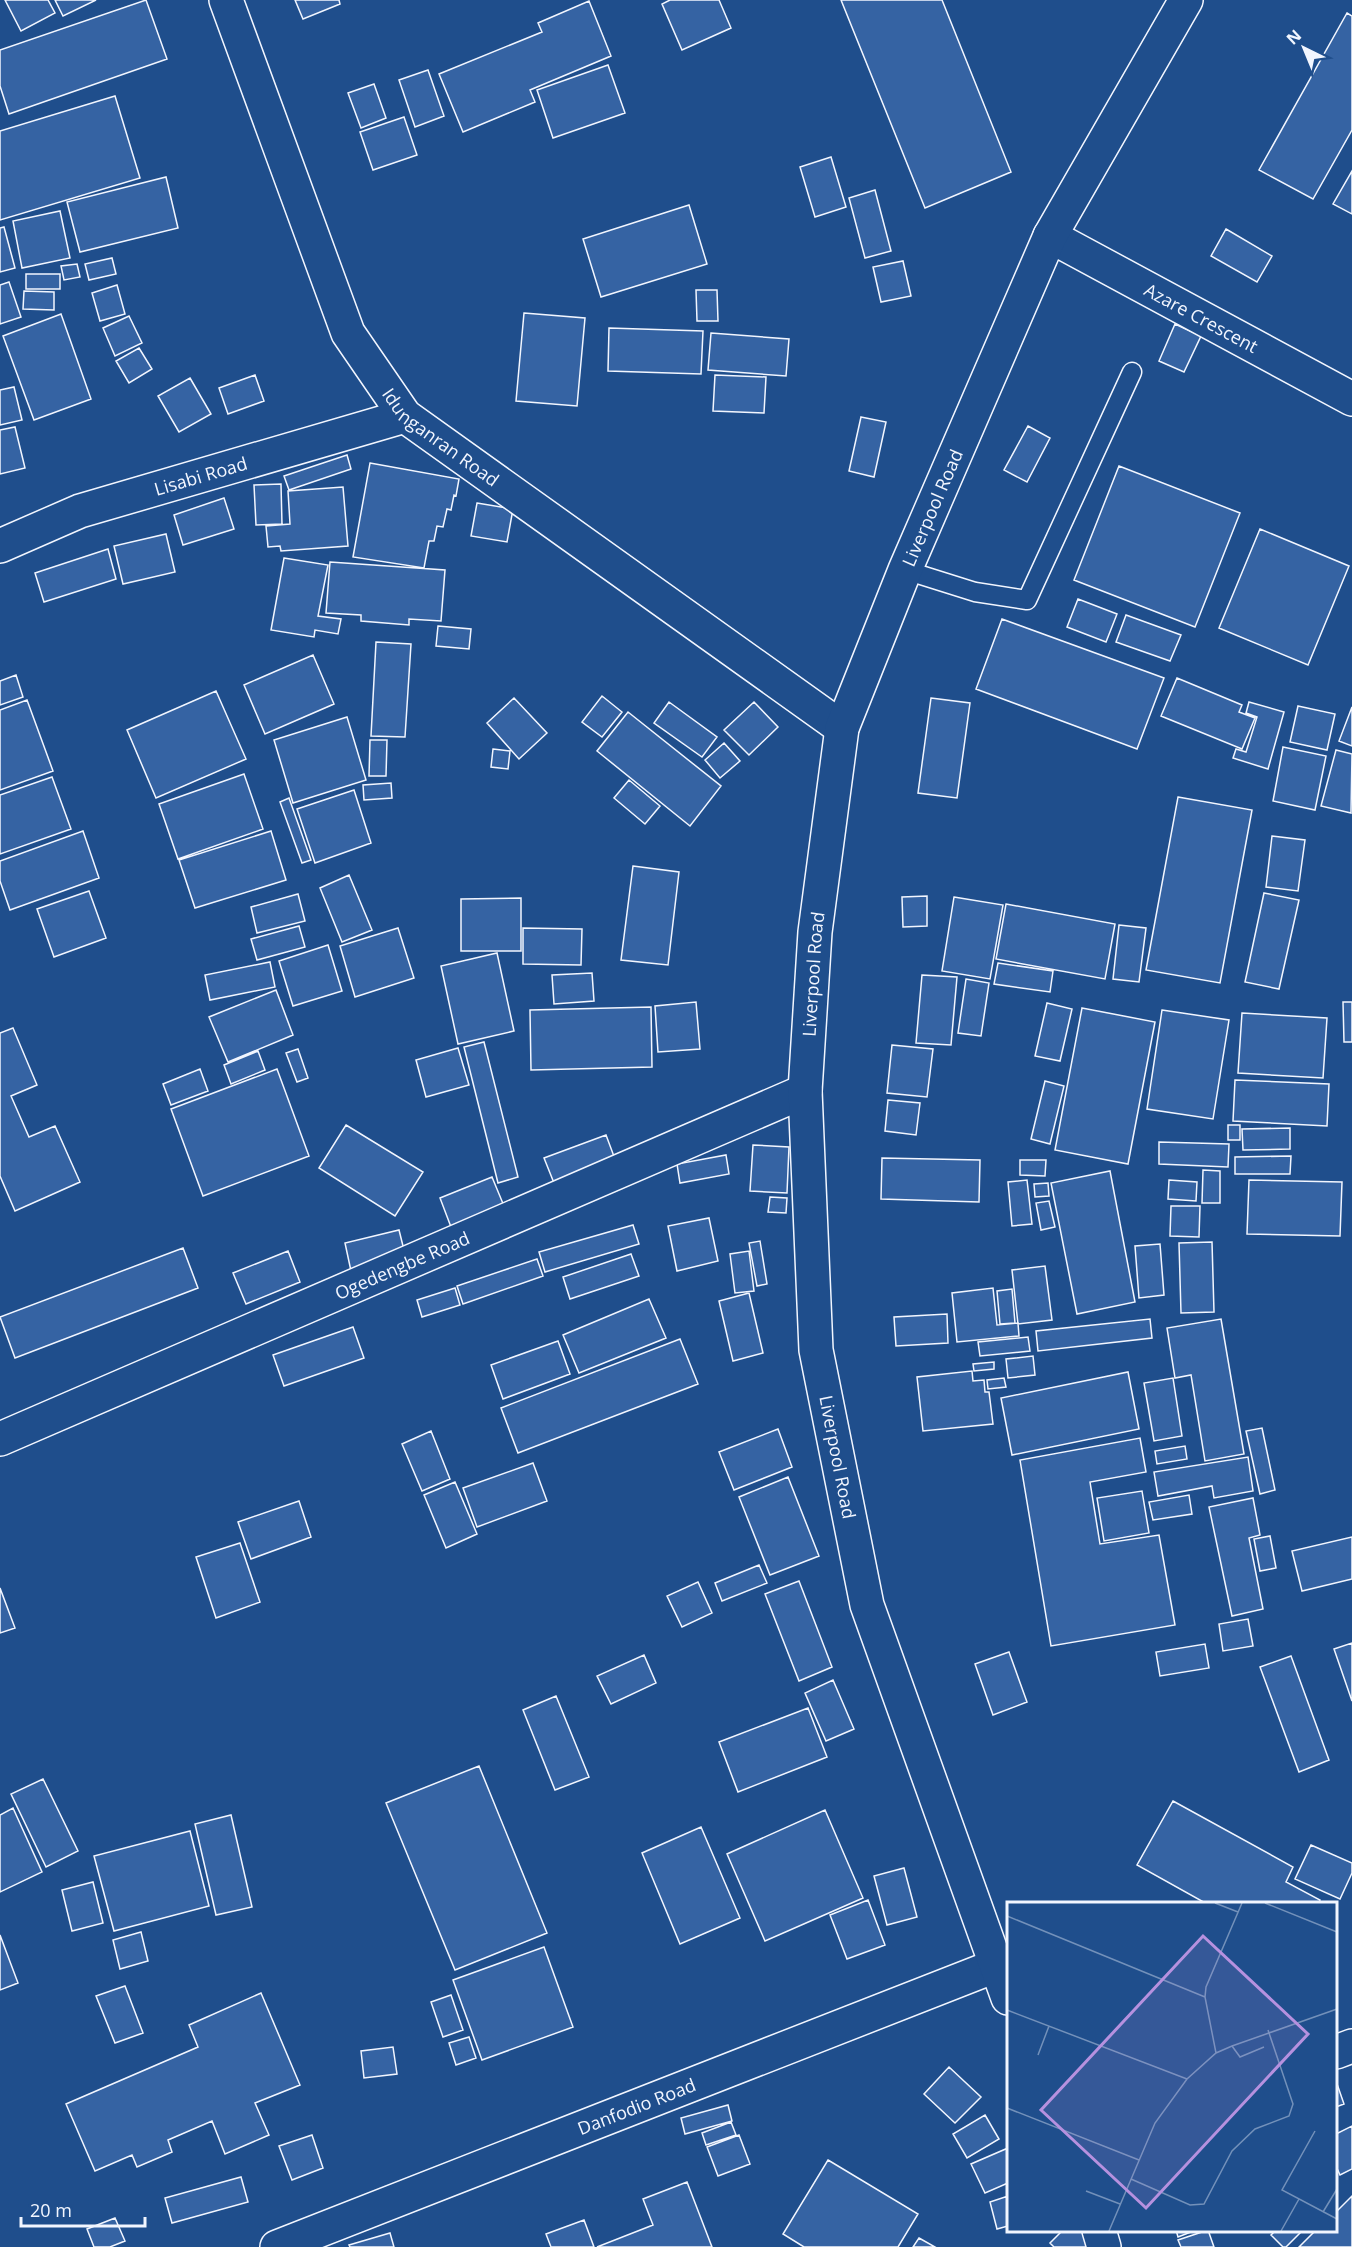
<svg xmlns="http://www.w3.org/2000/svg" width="1352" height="2247" font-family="'Open Sans',sans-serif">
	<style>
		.building { fill: #3563a3; stroke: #f2f6ff; stroke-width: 1.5 }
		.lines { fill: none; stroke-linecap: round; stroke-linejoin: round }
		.service-casing { stroke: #f2f6ff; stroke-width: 21 }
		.minor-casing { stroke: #f2f6ff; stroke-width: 36 }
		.secondary-casing { stroke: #f2f6ff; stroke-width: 36 }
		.service { stroke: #1f4e8c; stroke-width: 18 }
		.minor { stroke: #1f4e8c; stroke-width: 33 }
		.secondary { stroke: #1f4e8c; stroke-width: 33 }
		.labels { text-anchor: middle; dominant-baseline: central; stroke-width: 4.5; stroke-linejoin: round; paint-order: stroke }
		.street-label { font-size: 18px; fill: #f2f6ff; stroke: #1f4e8c }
		.inset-road { fill: none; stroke: #7391ba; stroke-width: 1.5 }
		.view { fill: #b691df; fill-opacity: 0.15; stroke: #b691df; stroke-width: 3 }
		.inset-edge { fill: none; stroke: #f2f6ff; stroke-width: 3 }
	</style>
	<rect width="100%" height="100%" fill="#1f4e8c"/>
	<path class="building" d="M5,0H48L55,13L21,31Z
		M55,0H96L63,16Z
		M146,0L167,59L9,114L0,86V50Z
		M295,0H339L340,4L303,19Z
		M670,0H719L731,28L682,50L662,4Z
		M841,0H942L1011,172L925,208Z
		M589,1L611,56L530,90L535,102L463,132L439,74L542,32L538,23Z
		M1347,13L1352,16V130L1313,199L1259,170Z
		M608,65L625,113L553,138L537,90Z
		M428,70L444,116L415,127L399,80Z
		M374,84L386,118L361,128L348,93Z
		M115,96L140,178L0,220V131Z
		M404,117L417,155L373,170L360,132Z
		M831,157L846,207L815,217L800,167Z
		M1352,171V214L1333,204Z
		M166,177L178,228L80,252L67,202Z
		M875,190L891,251L865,258L849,198Z
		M689,205L707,264L601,297L583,239Z
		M60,211L70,258L22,268L13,221Z
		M4,227L15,268L0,272V228Z
		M1226,229L1272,256L1257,282L1211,256Z
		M112,258L116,274L89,280L85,264Z
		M903,261L911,296L881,302L873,267Z
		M77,264L80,277L64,280L61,266Z
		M26,274H60V289H26Z
		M9,282L21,317L0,324V285Z
		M117,285L125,314L100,321L92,293Z
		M696,290H717L718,321H697Z
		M24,291L54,292V310L23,309Z
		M524,313L585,318L577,406L516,401Z
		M61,314L91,399L34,420L3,336Z
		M129,316L142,343L115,356L103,328Z
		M1175,324L1201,336L1184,372L1159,361Z
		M609,328L703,331L701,374L608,371Z
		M711,333L789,339L786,376L708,370Z
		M139,348L152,369L129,383L116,361Z
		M255,375L264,401L228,414L219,388Z
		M715,375L766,377L764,413L713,411Z
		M190,378L211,414L179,432L158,396Z
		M14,387L22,420L0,425V390Z
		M861,417L886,422L874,477L849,471Z
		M1028,426L1050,438L1027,482L1004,470Z
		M15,427L25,468L0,474V430Z
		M347,455L351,469L289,490L284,476Z
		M370,463L459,479L456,496L454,495L451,510L447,509L443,527L437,526L434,541H429L424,568L353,557Z
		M1119,466L1240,513L1195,627L1074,580Z
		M281,484L282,524L256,525L254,485Z
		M343,487L348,546L281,551L280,546L268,547L266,526L290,524L288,491Z
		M224,498L234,529L183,545L174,515Z
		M477,503L513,509L507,542L471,536Z
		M1260,529L1349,566L1308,665L1219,628Z
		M166,534L175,572L123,584L114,546Z
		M108,549L116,579L44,602L35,573Z
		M284,558L328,565L318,616L341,619L338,634L315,630L314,637L271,630Z
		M330,562L445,570L441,621L409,619V625L361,621V615L326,613Z
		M1078,599L1117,614L1106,642L1067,627Z
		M1126,615L1181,635L1170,661L1116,642Z
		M1002,619L1164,678L1137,749L976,689Z
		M438,626L471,629L469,649L436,646Z
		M376,642L411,644L405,737L371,736Z
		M313,655L334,704L265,734L244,685Z
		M16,675L23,697L0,705V681Z
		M1177,678L1242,705L1239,712L1255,718L1242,749L1161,716Z
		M216,691L246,759L156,798L127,730Z
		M602,696L622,712L602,737L582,722Z
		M514,698L547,733L519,759L487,723Z
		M931,698L970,703L957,798L918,793Z
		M27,700L53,771L0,790V710Z
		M669,702L717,737L702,757L654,723Z
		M754,702L778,727L749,755L724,730Z
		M1249,702L1284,712L1268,769L1233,758L1236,749L1246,752L1257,717L1246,713Z
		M1298,706L1335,714L1327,750L1290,742Z
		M1352,707V746L1339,741Z
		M628,712L721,786L690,826L597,751Z
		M347,717L366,780L293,803L274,740Z
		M370,740H387L386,776H369Z
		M724,743L740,761L720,778L705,760Z
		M1283,747L1326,756L1315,810L1273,801Z
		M493,749L510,751L508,769L491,767Z
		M1336,750L1352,754L1351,813L1321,806Z
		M244,774L263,829L178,859L159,804Z
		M52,777L71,829L0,854V795Z
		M629,780L660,806L645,824L614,798Z
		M391,783L392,798L364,800L363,785Z
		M354,790L371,843L315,863L297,809Z
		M1178,797L1252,810L1220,983L1146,970Z
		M289,798L311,860L302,863L280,802Z
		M83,831L99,878L10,910L0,881V861Z
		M271,831L286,880L195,908L179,860Z
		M1272,836L1305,840L1298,891L1266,887Z
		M633,866L679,872L668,965L621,960Z
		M349,875L372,930L342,942L320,888Z
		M89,891L106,938L54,957L37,909Z
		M1264,893L1299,900L1279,989L1245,982Z
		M298,894L305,921L257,933L251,907Z
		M927,896V926L903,927L902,897Z
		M954,897L1003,905L990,979L942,971Z
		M521,898V951H461V899Z
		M1006,904L1115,924L1105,979L996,959Z
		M1119,925L1146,928L1139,982L1113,979Z
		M299,926L305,947L257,960L251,939Z
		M398,928L414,978L355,997L340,946Z
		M523,928L582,929L581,965L523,964Z
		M328,945L342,991L293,1006L279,961Z
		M497,953L514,1031L458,1044L441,966Z
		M270,962L275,987L210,1000L205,975Z
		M998,963L1053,971L1050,992L994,984Z
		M592,973L594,1001L554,1004L552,975Z
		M922,975L957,977L951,1045L916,1043Z
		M966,979L989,983L981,1036L958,1033Z
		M276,990L293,1035L228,1062L209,1017Z
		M696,1002L700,1049L658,1052L655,1006Z
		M1343,1002H1352V1042H1344Z
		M1047,1003L1072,1009L1060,1061L1035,1056Z
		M651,1007L652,1067L531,1070L530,1010Z
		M1082,1008L1155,1022L1128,1164L1055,1150Z
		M1162,1010L1229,1020L1213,1119L1147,1109Z
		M1242,1013L1327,1018L1323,1078L1238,1073Z
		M13,1028L37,1085L11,1096L29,1137L55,1126L80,1182L15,1211L0,1176V1033Z
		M484,1042L518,1177L498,1183L464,1047Z
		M892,1045L933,1049L927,1097L887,1093Z
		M458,1048L469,1085L426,1097L416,1060Z
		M298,1049L308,1078L297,1082L286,1053Z
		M258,1051L265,1070L231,1084L224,1065Z
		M200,1069L208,1091L171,1105L163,1084Z
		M277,1069L309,1156L203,1196L171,1109Z
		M1235,1080L1329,1084L1327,1126L1233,1121Z
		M1045,1081L1064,1086L1050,1144L1031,1139Z
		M888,1100L920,1103L916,1135L885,1131Z
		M346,1125L423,1172L395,1216L319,1168Z
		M1228,1125H1240V1140H1228Z
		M1290,1128V1149L1243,1150L1242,1129Z
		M606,1135L615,1159L554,1183L544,1158Z
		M1159,1142L1229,1144L1228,1167L1159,1164Z
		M753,1145L789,1147L787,1193L750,1191Z
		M726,1155L729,1174L680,1183L677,1164Z
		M1291,1156L1290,1174H1235V1157Z
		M882,1158L980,1160L979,1202L881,1199Z
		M1020,1160H1046L1045,1176L1020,1175Z
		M1203,1170L1220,1171V1203H1202Z
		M1110,1171L1135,1302L1077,1314L1051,1183Z
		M492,1177L504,1206L451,1227L440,1198Z
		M1027,1180L1032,1224L1012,1226L1008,1182Z
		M1169,1180L1197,1182L1196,1201L1168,1199Z
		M1249,1180L1342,1182L1340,1236L1247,1234Z
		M1048,1183L1049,1196L1035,1197L1034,1184Z
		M770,1197L787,1198L786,1213L768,1212Z
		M1049,1201L1055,1227L1041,1230L1036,1203Z
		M1171,1206H1200L1199,1237L1170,1236Z
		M709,1218L718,1261L677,1271L668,1226Z
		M633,1225L639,1244L545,1272L539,1252Z
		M399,1230L406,1258L351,1271L345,1243Z
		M760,1241L767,1284L757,1286L749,1243Z
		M1212,1242L1214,1312L1181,1313L1179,1243Z
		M1160,1244L1164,1295L1139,1298L1135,1246Z
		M183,1248L198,1288L15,1358L0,1317Z
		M288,1251L300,1282L246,1304L233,1273Z
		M749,1251L754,1291L735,1293L730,1254Z
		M631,1254L639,1276L570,1299L563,1277Z
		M537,1259L543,1276L463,1304L457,1286Z
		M1045,1266L1052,1320L1018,1324L1012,1270Z
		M455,1288L460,1305L422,1317L417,1300Z
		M993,1288L997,1325L1018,1323L1019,1336L957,1342L952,1293Z
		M1012,1289L1015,1323L1000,1324L997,1291Z
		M749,1293L763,1353L733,1361L719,1301Z
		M649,1299L666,1338L579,1373L563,1335Z
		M947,1314L948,1343L896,1346L894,1317Z
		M1150,1319L1152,1338L1038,1351L1036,1331Z
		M1221,1319L1244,1454L1205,1461L1191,1375L1175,1378L1167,1328Z
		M353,1327L364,1358L284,1386L273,1355Z
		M1028,1337L1030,1351L980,1356L978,1342Z
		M680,1339L698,1384L518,1453L501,1408Z
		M558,1341L570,1374L503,1399L491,1365Z
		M1033,1356L1035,1375L1008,1378L1006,1359Z
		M994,1362V1369L974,1371L973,1364Z
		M972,1371L973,1381L984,1380L985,1392H989L993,1424L923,1431L917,1377Z
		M1128,1372L1139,1429L1012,1455L1001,1398Z
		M1004,1378L1006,1387L988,1389L987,1380Z
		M1173,1378L1182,1436L1154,1441L1144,1383Z
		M1262,1428L1275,1490L1260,1494L1246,1431Z
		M778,1429L792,1467L734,1490L719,1452Z
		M431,1431L450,1479L422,1491L402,1444Z
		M1140,1438L1146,1472L1090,1482L1100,1544L1159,1535L1175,1625L1051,1646L1020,1460Z
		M1185,1446L1187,1459L1157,1464L1155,1451Z
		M1248,1457L1253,1491L1214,1498L1212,1486L1158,1496L1154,1472Z
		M533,1463L547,1501L477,1527L463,1488Z
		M788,1477L819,1556L770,1575L739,1497Z
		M455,1482L477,1534L446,1548L424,1495Z
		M1142,1491L1149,1533L1104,1541L1097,1498Z
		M1189,1495L1192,1514L1153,1520L1149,1502Z
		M1253,1498L1260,1535L1249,1538L1263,1609L1232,1616L1209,1507Z
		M299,1501L311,1537L251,1559L238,1522Z
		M1270,1536L1276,1568L1260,1571L1254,1539Z
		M1352,1537V1579L1302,1591L1292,1551Z
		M240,1543L260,1602L216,1618L196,1557Z
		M759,1565L767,1583L722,1601L715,1583Z
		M799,1581L832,1667L799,1681L765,1594Z
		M698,1582L712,1613L682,1627L667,1596Z
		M0,1588L15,1628L0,1633Z
		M1248,1619L1253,1646L1223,1651L1219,1624Z
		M1352,1643V1701L1334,1649Z
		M1205,1644L1209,1668L1160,1676L1156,1652Z
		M1009,1652L1027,1702L993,1715L975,1664Z
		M644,1655L656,1683L611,1704L597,1676Z
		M1291,1656L1329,1760L1299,1772L1260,1667Z
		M833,1680L854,1729L826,1741L805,1693Z
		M556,1696L589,1777L555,1790L523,1710Z
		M808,1708L827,1757L738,1792L719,1742Z
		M479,1766L547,1933L455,1970L386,1803Z
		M43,1779L78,1851L46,1867L11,1794Z
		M1173,1801L1293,1867L1286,1882L1320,1900L1318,1904H1207L1137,1865Z
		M13,1808L42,1872L0,1892V1815Z
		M825,1810L863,1898L765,1941L727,1854Z
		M231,1815L252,1907L216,1915L195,1824Z
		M701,1827L740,1918L680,1944L642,1853Z
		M190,1831L209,1906L114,1931L94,1856Z
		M1311,1845L1352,1863V1873L1340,1899L1295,1879Z
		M904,1868L917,1917L887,1925L874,1876Z
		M93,1882L103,1923L72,1931L62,1890Z
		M868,1900L885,1945L847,1959L830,1915Z
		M141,1932L148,1961L120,1969L113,1940Z
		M0,1935L18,1983L0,1990Z
		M544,1947L573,2027L482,2060L453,1980Z
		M125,1986L143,2033L115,2043L96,1996Z
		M261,1993L300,2085L255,2103L269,2135L225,2154L212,2121L168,2140L172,2152L137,2167L132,2155L95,2171L66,2104L198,2047L189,2025Z
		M451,1995L463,2030L443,2037L431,2002Z
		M469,2037L476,2058L456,2065L449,2043Z
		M393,2047L397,2074L364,2078L361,2051Z
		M949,2067L981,2097L955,2123L924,2094Z
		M1336,2081L1344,2104L1336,2107Z
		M728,2105L732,2121L685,2134L681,2118Z
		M985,2115L999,2139L967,2158L953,2134Z
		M731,2122L736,2135L706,2145L702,2133Z
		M1352,2126V2169L1340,2175L1336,2166V2134Z
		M312,2135L323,2168L292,2180L279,2146Z
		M739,2135L750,2164L718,2176L707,2147Z
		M1008,2148V2183L985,2193L971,2164Z
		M828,2160L918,2214L898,2247H804L783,2234Z
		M241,2177L248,2202L172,2223L165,2198Z
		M687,2182L712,2247H597L653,2225L643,2199Z
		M1008,2196V2226L997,2229L990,2202Z
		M1352,2196V2247H1299L1316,2230H1336V2212Z
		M115,2218L125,2241L110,2247H94L87,2229Z
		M584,2220L594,2247H551L546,2234Z
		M1063,2230H1088L1103,2247H1054L1050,2243Z
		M1176,2230H1196L1178,2237Z
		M1208,2230L1214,2247H1181L1178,2240Z
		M1276,2230H1303L1286,2247H1283L1271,2235Z
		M390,2233L394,2247H350L349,2245Z
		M919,2238L935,2247H913Z"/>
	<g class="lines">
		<defs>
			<path id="service" d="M905,570L975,592L1027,600L1132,372"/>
			<g id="minor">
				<path id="s1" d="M226,0L348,333L405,416L842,728"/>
				<path id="s2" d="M1050,236L1352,399"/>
				<path id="s3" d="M0,546L80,511L405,416"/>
				<path id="s4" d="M0,1439L805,1091"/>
				<path d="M1336,2052L1352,2046"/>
				<path id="s5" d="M277,2247L995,1966"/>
			</g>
			<g id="secondary">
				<path id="s6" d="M1008,1998L867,1605L816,1350L805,1091L815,932L842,728L905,570L1050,236L1186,0"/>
				<path d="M1099,2230L1104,2247"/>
			</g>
		</defs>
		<use href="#service" class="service-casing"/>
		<use href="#minor" class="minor-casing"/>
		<use href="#secondary" class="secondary-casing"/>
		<use href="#service" class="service"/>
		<use href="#minor" class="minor"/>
		<use href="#secondary" class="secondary"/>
	</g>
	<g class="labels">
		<g class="street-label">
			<text stroke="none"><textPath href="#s2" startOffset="172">Azare Crescent</textPath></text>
			<text stroke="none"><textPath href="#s1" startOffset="496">Idunganran Road</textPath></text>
			<text stroke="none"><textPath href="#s3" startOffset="213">Lisabi Road</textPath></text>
			<text stroke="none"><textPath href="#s6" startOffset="1540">Liverpool Road</textPath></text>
			<text stroke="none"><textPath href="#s6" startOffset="1054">Liverpool Road</textPath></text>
			<text stroke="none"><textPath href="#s4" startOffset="438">Ogedengbe Road</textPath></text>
			<text transform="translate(838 1457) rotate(79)">Liverpool Road</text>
			<text stroke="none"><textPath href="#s5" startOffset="386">Danfodio Road</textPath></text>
		</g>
	</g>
	<g transform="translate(1007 1902)">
		<rect width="330" height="330" fill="#1f4e8c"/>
		<path class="inset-road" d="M208,1L231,10M258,1L330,30M0,14L198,95M0,108L180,177M225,144L233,155L257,145M209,151L198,95L199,85L235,1M31,153L42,124M0,206L132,258M308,229L275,288L330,317M124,277L183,303L197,302L225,249L248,227L282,214L286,202L261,128M79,289L113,302M316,310L330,287M102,329L148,221L180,177L209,151L225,144L330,107M274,329L292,297"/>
		<path class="view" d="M196,34L301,132L139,306L34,208Z"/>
		<rect width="330" height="330" class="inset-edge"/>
	</g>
	<g transform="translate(1304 48) rotate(317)" stroke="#1f4e8c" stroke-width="4.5" paint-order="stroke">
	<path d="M0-4.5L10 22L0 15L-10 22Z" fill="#f2f6ff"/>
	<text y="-9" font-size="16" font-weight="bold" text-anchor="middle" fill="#f2f6ff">N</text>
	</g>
	<path d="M21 2217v9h124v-9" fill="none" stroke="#f2f6ff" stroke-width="3"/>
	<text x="30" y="2217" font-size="18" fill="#f2f6ff" stroke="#1f4e8c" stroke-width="4.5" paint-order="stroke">20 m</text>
</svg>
